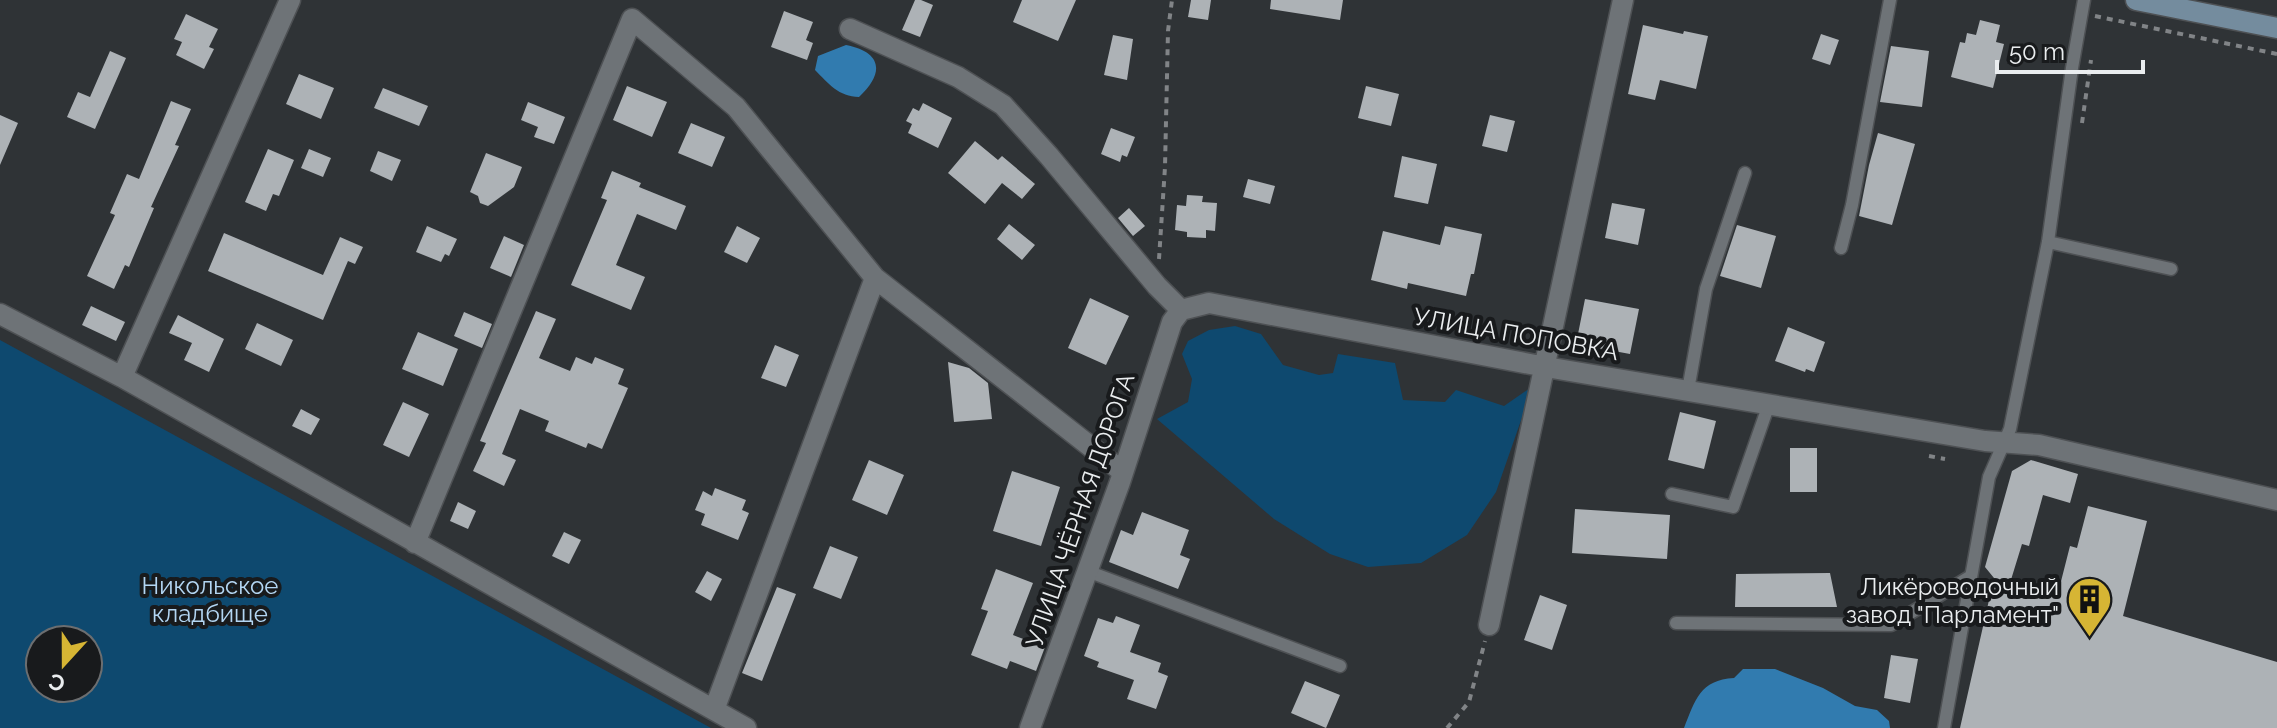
<svg xmlns="http://www.w3.org/2000/svg" width="2277" height="728" font-family="Raleway,sans-serif">
	<style>
		.green { fill: #0e496f; fill-rule: evenodd }
		.water { fill: #317baf }
		.building { fill: #adb2b6 }
		.lines { fill: none; stroke-linecap: round; stroke-linejoin: round }
		.lane-casing { stroke: #4e5154; stroke-width: 15 }
		.street-casing { stroke: #4e5154; stroke-width: 23 }
		.secondary-casing { stroke: #4e5154; stroke-width: 23 }
		.path { stroke: #818487; stroke-width: 4; stroke-dasharray: 6 6; stroke-linecap: butt }
		.lane { stroke: #6e7377; stroke-width: 12 }
		.street { stroke: #6e7377; stroke-width: 20 }
		.secondary { stroke: #748c9e; stroke-width: 20 }
		.labels { text-anchor: middle; dominant-baseline: central; stroke-width: 8; stroke-linejoin: round; paint-order: stroke }
		.street-label { font-size: 24px; fill: #eaedef; stroke: #181a1c }
		.park-label { font-size: 24px; fill: #b3d6f3; stroke: #181a1c }
		.poi-label { font-size: 24px; fill: #eaedef; stroke: #181a1c; text-anchor: end }
	</style>
	<rect width="100%" height="100%" fill="#2f3336"/>
	<path class="green" d="M1235,326L1261,334L1283,365L1319,375L1333,373L1338,354L1395,363L1403,400L1445,402L1456,390L1504,406L1533,386L1496,492L1467,535L1421,563L1368,567L1330,554L1274,519L1157,419L1188,402L1192,379L1182,354L1188,341L1209,330Z
		M0,340L711,728H0ZM88,640V688H40V640Z"/>
	<path class="water" d="M846,45C882,52 885,73 859,97C839,97 828,83 815,70L818,56Z
		M1743,669H1775L1823,688L1855,706L1877,710L1889,721L1890,728H1684C1695,700 1700,680 1734,678Z"/>
	<path class="building" d="M915,0H921L933,5L920,37L902,30Z
		M1022,0H1076L1058,41L1013,22Z
		M1191,0H1211L1208,20L1188,17Z
		M1271,0H1343L1340,20L1270,9Z
		M784,11L813,22L806,40L813,43L807,60L771,47Z
		M186,14L218,29L209,47L214,49L204,69L176,55L182,42L174,39Z
		M1980,20L2000,25L1996,42L2004,44L1993,88L1951,77L1960,42L1965,43L1967,33L1976,35Z
		M1643,25L1683,34L1684,31L1708,36L1696,89L1660,80L1655,100L1628,94Z
		M1821,34L1839,40L1830,65L1812,59Z
		M1113,35L1133,39L1127,80L1104,75Z
		M1891,46L1929,51L1922,107L1880,102Z
		M110,51L126,58L95,129L67,117L78,92L90,97Z
		M299,74L334,88L321,119L286,104Z
		M627,86L667,102L652,137L613,120Z
		M1366,86L1399,94L1391,126L1358,118Z
		M383,88L428,106L419,126L374,108Z
		M171,101L191,109L175,145L179,146L151,207L154,208L129,267L125,265L114,289L87,276L115,215L110,213L127,174L139,179Z
		M528,102L565,117L554,144L534,137L538,127L521,120Z
		M923,103L952,118L938,148L908,133L912,124L906,121L913,108L919,111Z
		M0,115L18,123L0,165Z
		M1490,115L1515,121L1507,152L1482,146Z
		M691,123L725,137L712,167L678,153Z
		M1111,128L1135,137L1127,157L1122,155L1120,162L1101,154Z
		M1878,133L1915,144L1892,225L1859,216L1869,165Z
		M975,141L998,160L1002,156L1035,184L1022,199L1002,183L985,204L948,173Z
		M268,149L294,160L279,196L273,194L266,211L245,202Z
		M309,149L331,158L323,177L301,168Z
		M378,151L401,160L392,181L370,171Z
		M486,153L522,167L514,187L488,206L480,203L478,196L470,192Z
		M1402,156L1437,164L1428,204L1394,197Z
		M612,171L641,183L639,187L686,206L676,230L637,214L616,265L645,277L631,310L571,285L607,200L601,198Z
		M1248,179L1275,186L1270,204L1243,197Z
		M1187,195L1203,196L1202,202L1217,203L1215,231L1206,230V238L1187,237V232L1175,230L1177,205L1186,206Z
		M1612,203L1645,209L1638,245L1605,238Z
		M1129,208L1145,226L1133,236L1118,218Z
		M1009,224L1035,245L1022,260L997,239Z
		M1737,225L1776,236L1761,288L1720,276Z
		M427,226L457,239L449,256L445,254L441,262L416,252Z
		M737,226L760,238L747,263L724,252Z
		M1445,226L1482,234L1474,274H1471L1466,296L1408,283L1407,289L1371,280L1383,231L1440,245Z
		M224,233L323,275L340,237L363,247L355,264L348,261L323,320L208,271Z
		M504,236L524,245L511,277L490,268Z
		M1090,298L1129,316L1106,365L1068,348Z
		M1585,299L1639,309L1630,354L1576,344Z
		M91,306L125,322L116,341L82,325Z
		M536,311L556,319L539,358L570,371L576,357L592,364L595,357L624,369L618,384L628,388L602,449L588,443L586,448L545,431L549,421L520,409L502,454L516,460L504,486L473,471L486,443L480,441Z
		M464,312L492,324L482,348L454,336Z
		M178,315L224,339L209,372L184,360L192,343L169,333Z
		M257,323L293,340L281,366L245,349Z
		M1788,327L1825,342L1814,372L1806,369L1805,372L1775,361Z
		M418,332L458,349L443,386L402,369Z
		M775,345L799,355L786,387L761,378Z
		M948,362L969,368L988,383L992,419L954,422Z
		M403,402L429,414L409,457L383,445Z
		M301,409L320,419L311,435L292,426Z
		M1680,412L1716,421L1704,469L1668,460Z
		M1790,448H1817V492H1790Z
		M869,460L904,475L887,515L852,500Z
		M2031,460L2078,474L2070,503L2043,495L2029,546L2022,544L2010,583L2057,597L2070,546L2077,548L2088,506L2147,521L2123,616L2277,662V728H1960L1994,578L1985,567L2012,471Z
		M1012,471L1060,487L1041,546L993,531Z
		M715,488L746,500L742,510L749,513L738,540L701,525L705,514L695,510L703,491L712,496Z
		M458,502L476,511L468,529L450,521Z
		M1575,509L1670,515L1667,559L1572,553Z
		M1142,512L1189,530L1180,555L1190,559L1178,589L1109,562L1121,530L1133,535Z
		M564,532L581,540L569,564L552,556Z
		M830,546L858,557L841,599L813,588Z
		M996,569L1033,583L1013,635L1045,647L1036,671L1010,661L1007,669L971,655L988,611L981,609Z
		M707,571L722,579L711,601L695,592Z
		M1830,573L1837,607H1735L1736,574Z
		M777,587L796,594L762,681L742,673Z
		M1540,595L1567,605L1552,650L1524,640Z
		M1116,616L1140,625L1130,652L1161,663L1158,672L1168,676L1156,709L1127,699L1134,680L1097,667L1099,662L1084,656L1098,618L1113,623Z
		M1891,655L1918,659L1910,703L1884,698Z
		M1305,681L1340,695L1326,728L1291,713Z"/>
	<g class="lines">
		<defs>
			<path id="lane" d="M2048,242L2171,269
				M1841,248L1852,205L1890,0
				M1688,390L1706,289L1745,173
				M1672,494L1733,507L1769,404
				M1087,571L1340,666
				M1676,623L1891,625L1971,576
				M1944,728L1989,477L2010,429L2048,242L2072,68L2084,0"/>
			<path id="street" d="M850,29L958,77L1003,105L1049,156L1157,286L1181,310
				M1181,310L1209,303L1546,367L1985,441L2039,445L2277,500
				M0,314L122,377L746,728
				M122,377L290,0
				M415,543L632,19L736,107L875,278L1123,472
				M1489,625L1623,0
				M714,710L875,278
				M1030,728L1120,482L1172,322L1181,310"/>
			<path id="secondary" d="M2136,0L2277,28"/>
		</defs>
		<use href="#lane" class="lane-casing"/>
		<use href="#street" class="street-casing"/>
		<use href="#secondary" class="secondary-casing"/>
		<path class="path" d="M2095,16L2277,54
			M2082,123L2091,60
			M1159,259L1165,167L1168,31L1172,0
			M1929,456L1945,459
			M1447,728L1469,702L1485,641"/>
		<use href="#lane" class="lane"/>
		<use href="#street" class="street"/>
		<use href="#secondary" class="secondary"/>
	</g>
	<defs>
		<symbol id="building-pin" viewBox="-11 -11 22 30"><path d="M0 17L-7.5 6A9.5 9.5 0 1 1 7.5 6Z" fill="#d6b534" stroke="#181a1c"/><path d="M-4-6H4V6H1V3H-1V6H-4ZM-2.5-4.3h1.7v1.8h-1.7ZM.8-4.3h1.7v1.8H.8ZM-2.5-1h1.7V.8h-1.7ZM.8-1h1.7V.8H.8Z" fill="#111"/></symbol>
	</defs>
	<g fill-rule="evenodd">
		<use href="#building-pin" x="2064" y="574" width="51" height="69"/>
	</g>
	<g class="labels">
		<g class="street-label">
			<text transform="translate(1516 334) rotate(10)">УЛИЦА ПОПОВКА</text>
			<text transform="translate(1080 510) rotate(-71)">УЛИЦА ЧЁРНАЯ ДОРОГА</text>
		</g>
		<g class="park-label">
			<text x="210" y="585">Никольское<tspan x="210" dy="28">кладбище</tspan></text>
		</g>
		<g class="poi-label">
			<text x="2059" y="586">Ликёроводочный<tspan x="2059" dy="28">завод "Парламент"</tspan></text>
		</g>
	</g>
	<g transform="translate(64 664) rotate(201)"><circle r="38" fill="#181a1c" stroke="#6c6e70" stroke-width="2"/>
	<path d="M0-6L14 30L0 20L-14 30Z" fill="#d6b534"/>
	<text y="-12" font-size="22" font-weight="bold" text-anchor="middle" fill="#eaedef">С</text>
	</g>
	<path d="M1997 60v12h146v-12" fill="none" stroke="#eaedef" stroke-width="4"/>
	<text x="2009" y="60" font-size="24" fill="#eaedef" stroke="#181a1c" stroke-width="6" paint-order="stroke">50 m</text>
</svg>
